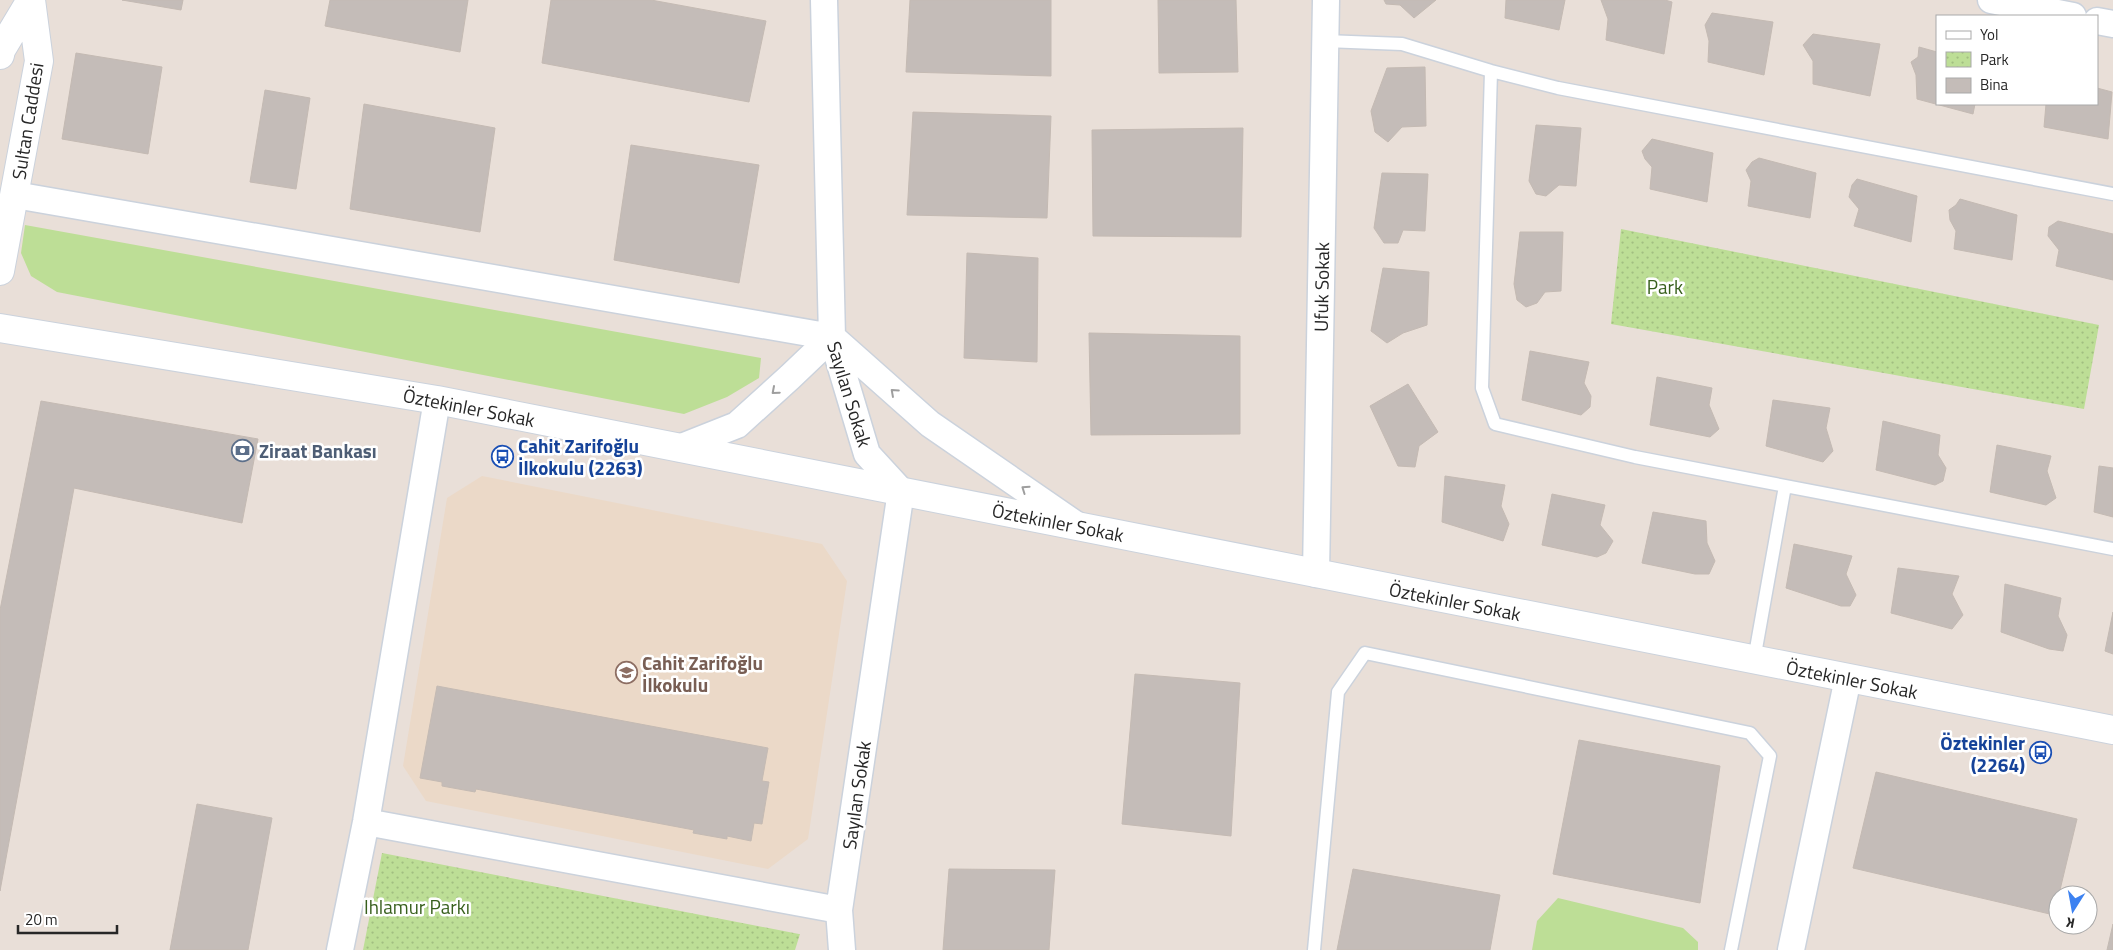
<svg xmlns="http://www.w3.org/2000/svg" width="2113" height="950" font-family="'Titillium Web',sans-serif">
	<style>
		.education { fill: #ebd9c8 }
		.grass { fill: #bdde96 }
		.park { fill: url(#park-dots) }
		.building { fill: #c4bcb8; stroke: #c4bab3 }
		.lines { fill: none; stroke-linecap: round; stroke-linejoin: round }
		.lane-casing { stroke: #cbd2dc; stroke-width: 15 }
		.street-casing { stroke: #cbd2dc; stroke-width: 29 }
		.secondary-casing { stroke: #cbd2dc; stroke-width: 30 }
		.lane { stroke: #fff; stroke-width: 12 }
		.street { stroke: #fff; stroke-width: 26 }
		.secondary { stroke: #fff; stroke-width: 28 }
		.oneway { stroke: #9e9e9e }
		.labels { text-anchor: middle; dominant-baseline: central; stroke-width: 5; stroke-linejoin: round; paint-order: stroke }
		.street-label { font-size: 19px; fill: #272727; stroke: #fff }
		.park-label { font-size: 19px; fill: #375f1c; stroke: #fff }
		.transit-label { font-size: 19px; font-weight: bold; fill: #164399; stroke: #fff; text-anchor: start }
		.service-label { font-size: 19px; font-weight: bold; fill: #4e5e75; stroke: #fff; text-anchor: start }
		.education-label { font-size: 19px; font-weight: bold; fill: #785e54; stroke: #fff; text-anchor: start }
	</style>
	<defs>
		<pattern id="park-dots" width="8" height="8" patternUnits="userSpaceOnUse" patternTransform="scale(1.25)"><rect width="8" height="8" fill="#bdde96"/><path d="M2 2h.1M6 6h.1" fill="none" stroke="#a2be81" stroke-width="1.8" stroke-linecap="round"/></pattern>
	</defs>
	<rect width="100%" height="100%" fill="#e9dfd8"/>
	<path class="education" d="M482,476L822,544L847,581L808,839L768,869L426,801L403,766L447,498Z"/>
	<path class="grass" d="M25,225L761,358L759,378L727,397L684,414L57,292L31,276L21,253Z
		M1558,898L1683,928L1698,942V950H1532L1537,921Z"/>
	<path class="park" d="M1621,229L2099,325L2084,409L1611,324Z
		M382,853L799,934H800L795,950H363Z"/>
	<path class="building" d="M122,0H183L181,10Z
		M330,0H468L460,52L325,26Z
		M551,0H651L766,21L749,102L542,63Z
		M910,0H1051V76L906,72Z
		M1158,0H1236L1238,72L1159,73Z
		M1384,0H1436L1414,18L1400,5L1386,4Z
		M1506,0H1565L1559,30L1505,18Z
		M1601,0H1665L1672,2L1664,54L1606,40L1608,19Z
		M1712,13L1773,22L1764,75L1708,62L1709,41L1705,25Z
		M1813,34L1880,44L1870,96L1813,84V61L1803,45Z
		M1919,47L1937,52V104H1975L1973,114L1917,99L1916,75L1911,62L1918,57Z
		M76,53L162,67L148,154L62,139Z
		M1425,67L1426,126L1402,127L1388,142L1375,132L1371,111L1387,68Z
		M2097,88L2112,92L2108,139L2044,127L2046,104H2097Z
		M265,90L310,98L296,189L250,182Z
		M364,104L495,128L480,232L350,209Z
		M913,112L1051,116L1047,218L907,215Z
		M1536,125L1581,128L1576,186L1559,185L1546,196L1536,194L1529,181Z
		M1243,128L1241,237L1093,236L1092,130Z
		M1652,139L1713,153L1707,202L1650,189L1652,167L1645,159L1642,151Z
		M631,145L759,165L739,283L614,260Z
		M1759,158L1816,173L1810,218L1748,206L1751,181L1746,170L1752,162Z
		M1382,173L1428,174L1425,231L1403,230L1398,243H1384L1374,228Z
		M1857,179L1917,196L1911,242L1854,226L1859,209L1849,197L1852,185Z
		M1960,199L2017,215L2012,260L1954,249L1956,231L1950,220L1949,210L1956,205Z
		M2058,221L2113,234V280L2056,266L2059,250L2048,236L2049,227Z
		M1520,232H1563L1561,291L1545,292L1537,303L1526,307L1517,300L1514,284Z
		M967,253L1038,258L1037,362L964,358Z
		M1383,268L1429,272L1427,325L1403,333L1387,343L1371,331Z
		M1089,333L1240,336V434L1091,435Z
		M1530,351L1589,362L1584,383L1591,396L1590,407L1581,415L1522,400Z
		M1657,377L1712,388L1709,405L1719,429L1710,437L1650,425Z
		M1408,384L1438,432L1419,446L1415,467L1398,466L1370,406Z
		M1773,400L1830,408L1826,428L1833,451L1823,462L1766,446Z
		M41,401L258,439L242,523L74,488L0,891V610Z
		M1883,421L1940,435L1938,455L1946,468L1943,481L1935,485L1876,470Z
		M1997,445L2051,456L2047,471L2056,498L2046,505L1990,492Z
		M2099,466L2113,468V517L2094,512Z
		M1445,476L1505,485L1501,506L1509,524L1503,541L1442,522Z
		M1552,494L1605,505L1600,525L1613,541L1606,553L1597,557L1542,545Z
		M1653,512L1706,521L1707,543L1715,561L1709,574H1695L1642,563Z
		M1794,544L1852,556L1846,574L1856,595L1850,606H1841L1786,588Z
		M1898,568L1959,576L1952,594L1963,615L1952,629L1891,613Z
		M2005,584L2061,598L2058,616L2067,635L2063,651L2049,649L2001,632Z
		M2113,612V654L2105,651Z
		M1135,674L1240,683L1231,836L1122,824Z
		M437,686L768,748L762,781L769,782L762,824L754,823L751,841L727,836V839L693,833L694,830L476,789L475,792L442,786V782L420,778Z
		M1579,740L1720,766L1700,903L1553,874Z
		M1876,772L2077,819L2054,915L1853,868Z
		M197,804L272,818L248,950H170Z
		M949,869L1055,870L1049,950H943Z
		M1353,869L1500,895L1490,950H1337Z
		M2113,924V950H2107Z"/>
	<g class="lines">
		<defs>
			<path id="lane" d="M1325,41L1402,44L1491,71L1558,88L2113,194
				M1491,71L1482,388L1495,424L1635,457L2113,549
				M1754,660L1785,486
				M1314,950L1338,692L1365,653L1750,733L1770,756L1731,950"/>
			<path id="street" d="M824,0L832,337L867,454L901,491L839,910L842,950
				M1991,0L2073,16
				M2097,21L2113,24
				M15,195L832,337
				M679,448L737,425L790,377L832,337L930,424L1078,526
				M1316,574L1326,0
				M366,822L839,910
				M340,950L366,822L437,400
				M1791,950L1848,678"/>
			<path id="secondary" d="M0,55L1,50L31,0
				M0,271L39,61L31,0
				M0,328L437,400L2113,730"/>
		</defs>
		<use href="#lane" class="lane-casing"/>
		<use href="#street" class="street-casing"/>
		<use href="#secondary" class="secondary-casing"/>
		<use href="#lane" class="lane"/>
		<use href="#street" class="street"/>
		<use href="#secondary" class="secondary"/>
	</g>
	<defs><path id="oneway-chevron" d="M-2-3.5L2.5 0L-2 3.5" fill="none" stroke-width="1.6" stroke-linecap="round" stroke-linejoin="round" transform="scale(1.25)"/></defs>
	<g class="oneway">
		<use href="#oneway-chevron" transform="translate(775 391) rotate(139)"/>
		<use href="#oneway-chevron" transform="translate(894 392) rotate(-138)"/>
		<use href="#oneway-chevron" transform="translate(1025 489) rotate(-145)"/>
	</g>
	<defs>
		<symbol id="bank-ring" viewBox="-11 -11 22 22"><circle r="9.5" fill="#fff" stroke="#5c6f8a" stroke-width="1.5"/><path d="M-6-4H6V4H-6ZM0-2.3a2.3 2.3 0 1 0 0 4.6a2.3 2.3 0 1 0 0-4.6Z" fill="#5c6f8a"/></symbol>
		<symbol id="bus-ring" viewBox="-11 -11 22 22"><circle r="9.5" fill="#fff" stroke="#1a4fb4" stroke-width="1.5"/><path d="M-5-6H5V4H4V6H2V4H-2V6H-4V4H-5ZM-3.5-4V0h7V-4ZM-3.5 1.2v1.5H-2V1.2ZM2 1.2v1.5H3.5V1.2Z" fill="#1a4fb4"/></symbol>
		<symbol id="school-ring" viewBox="-11 -11 22 22"><circle r="9.5" fill="#fff" stroke="#8d6e63" stroke-width="1.5"/><path d="M0-5L7-2L0 1L-7-2ZM-4 1L0 2.5L4 1V4Q0 6-4 4Z" fill="#8d6e63"/></symbol>
	</defs>
	<g fill-rule="evenodd">
		<use href="#bank-ring" x="230" y="438" width="25" height="25"/>
		<use href="#bus-ring" x="490" y="444" width="25" height="25"/>
		<use href="#school-ring" x="614" y="660" width="25" height="25"/>
		<use href="#bus-ring" x="2028" y="740" width="25" height="25"/>
	</g>
	<g class="labels">
		<g class="street-label">
			<text transform="translate(27 121) rotate(-81)">Sultan Caddesi</text>
			<text transform="translate(1321 287) rotate(-89)">Ufuk Sokak</text>
			<text transform="translate(850 394) rotate(73)">Sayılan Sokak</text>
			<text transform="translate(469 407) rotate(11)">Öztekinler Sokak</text>
			<text transform="translate(1058 522) rotate(11)">Öztekinler Sokak</text>
			<text transform="translate(1455 601) rotate(11)">Öztekinler Sokak</text>
			<text transform="translate(1852 679) rotate(11)">Öztekinler Sokak</text>
			<text transform="translate(856 795) rotate(-82)">Sayılan Sokak</text>
		</g>
		<g class="park-label">
			<text x="1665" y="286">Park</text>
			<text x="417" y="906">Ihlamur Parkı</text>
		</g>
		<g class="transit-label">
			<text x="518" y="445">Cahit Zarifoğlu<tspan x="518" dy="22">İlkokulu (2263)</tspan></text>
			<text x="2025" y="742" text-anchor="end">Öztekinler<tspan x="2025" dy="22">(2264)</tspan></text>
		</g>
		<g class="service-label">
			<text x="259" y="450">Ziraat Bankası</text>
		</g>
		<g class="education-label">
			<text x="642" y="662">Cahit Zarifoğlu<tspan x="642" dy="22">İlkokulu</tspan></text>
		</g>
	</g>
	<rect x="1936" y="15" width="162" height="90" fill="#ffffff" stroke="#a9a9a9"/>
	<rect x="1946" y="31" width="25" height="8" fill="#ffffff" stroke="#a9a9a9"/>
	<text x="1980" y="40" font-size="15" fill="#272727">Yol</text>
	<rect x="1946" y="52" width="25" height="15" fill="url(#park-dots)" stroke="#a9a9a9"/>
	<text x="1980" y="65" font-size="15" fill="#272727">Park</text>
	<rect x="1946" y="78" width="25" height="15" fill="#c4bcb8" stroke="#a9a9a9"/>
	<text x="1980" y="90" font-size="15" fill="#272727">Bina</text>
	<g transform="translate(2073 910) rotate(191)"><circle r="24" fill="#ffffff" stroke="#a9a9a9"/>
	<path d="M0-4L9 19L0 12L-9 19Z" fill="#3d82f1"/>
	<text y="-8" font-size="14" font-weight="bold" text-anchor="middle" fill="#272727">K</text>
	</g>
	<path d="M18 925v8h99v-8" fill="none" stroke="#272727" stroke-width="2.5"/>
	<text x="25" y="925" font-size="15" fill="#272727" stroke="#ffffff" stroke-width="4" paint-order="stroke">20 m</text>
</svg>
